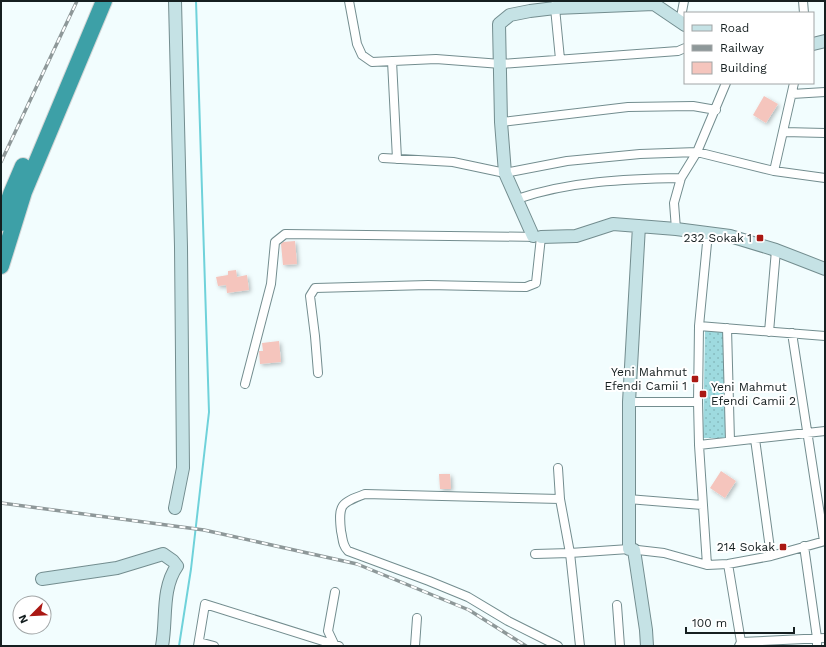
<svg xmlns="http://www.w3.org/2000/svg" width="826" height="647" font-family="'Work Sans',sans-serif">
	<style>
		.grass { fill: url(#grass-dots) }
		.lines { fill: none; stroke-linecap: round; stroke-linejoin: round }
		.stream { stroke: #6fd2da; stroke-width: 2 }
		.building { fill: #f5c5bd; filter: url(#shadow) }
		.street-casing { stroke: #738d8f; stroke-width: 10 }
		.secondary-casing { stroke: #738d8f; stroke-width: 14 }
		.highway-casing { stroke: #d5d7d7; stroke-width: 18 }
		.street { stroke: #fff; stroke-width: 8 }
		.secondary { stroke: #c5e2e5; stroke-width: 12 }
		.highway { stroke: #3da0a7; stroke-width: 16 }
		.rail-casing { stroke: #8e9899; stroke-width: 3.5 }
		.rail { stroke: #fff; stroke-width: 2; stroke-dasharray: 6; stroke-linecap: butt }
		.poi-dot { fill: #aa1813; stroke: #fff; stroke-width: 1.5 }
		.labels { text-anchor: middle; dominant-baseline: central; stroke-width: 4; stroke-linejoin: round; paint-order: stroke }
		.poi-label { font-size: 12px; fill: #151f20; stroke: #fff; text-anchor: end }
	</style>
	<defs>
		<pattern id="grass-dots" width="8" height="8" patternUnits="userSpaceOnUse"><rect width="8" height="8" fill="#9edadf"/><path d="M2 2h.1M6 6h.1" fill="none" stroke="#87bbbf" stroke-width="1.8" stroke-linecap="round"/></pattern>
		<filter id="shadow"><feDropShadow dx="2" dy="2" stdDeviation="2" flood-color="#0004"/></filter>
	</defs>
	<rect width="100%" height="100%" fill="#f2fdfe"/>
	<path class="grass" d="M705,331L723,332L727,438H703Z"/>
	<g class="lines">
		<path class="stream" d="M179,646L191,569L209,412L196,1"/>
	</g>
	<path class="building" d="M764,96L778,104L766,123L753,115Z
		M295,241L297,264L283,265L281,244L283,242Z
		M236,270L237,277L247,275L249,290L227,293L226,285L218,286L216,277L228,275V271Z
		M279,341L281,362L260,364L259,351H263L262,343Z
		M721,471L736,481L725,498L710,488Z
		M439,474H450L451,489H440Z"/>
	<g class="lines">
		<defs>
			<path id="street" d="M349,1L357,44L362,55L372,62L436,59L501,64L678,51L685,48
				M556,1L555,8L560,59
				M803,1L804,13
				M680,22L684,1
				M392,61L397,159
				M792,94L825,92
				M501,122L628,107L693,106L716,110
				M784,132L825,133
				M383,158L453,162L505,173L567,161L640,154L697,152L774,171L825,178
				M774,171L794,83
				M517,199C570,181 625,179 681,178
				M676,229L674,203L681,178L697,152L726,83
				M699,326L825,336
				M727,328L730,441
				M769,332L776,250
				M792,333L824,541
				M245,384L271,284L275,242L285,234L541,237L536,283L526,287L428,285L315,288L310,296L315,336L318,373
				M629,402H698
				M755,439L771,556
				M699,445L825,431
				M558,468L560,499L570,553L580,646
				M628,499L702,505
				M804,546L817,638V646
				M535,554L570,553L629,549L664,553L707,565L728,564L771,556L825,541
				M728,564L741,642L739,646
				M707,565L699,445L698,402L699,326L708,233
				M335,592L328,631L335,646
				M617,605L620,646
				M199,642L214,646
				M741,642L825,638
				M198,646L205,604L339,646
				M415,646L417,618
				M558,646L508,621L468,597L429,581L348,551C342,545 343,539 341,531C338,504 341,503 365,494L560,499"/>
			<path id="secondary" d="M813,44L825,41
				M533,236L505,173L501,122L499,24L510,15L530,11L555,8L654,4L685,25
				M541,237L576,236L613,224L676,229L730,236L776,250L825,269
				M175,508L183,468L181,247L175,1
				M629,549V402L639,226
				M634,550L646,630L647,646
				M42,579L117,568L163,554L173,561L177,566C161,589 167,620 162,646"/>
			<path id="highway" d="M1,223L11,194L23,166
				M1,266L24,192L104,1"/>
		</defs>
		<use href="#street" class="street-casing"/>
		<use href="#secondary" class="secondary-casing"/>
		<use href="#highway" class="highway-casing"/>
		<use href="#street" class="street"/>
		<use href="#secondary" class="secondary"/>
		<use href="#highway" class="highway"/>
		<defs>
			<path id="rail" d="M1,162L77,1
				M1,503L204,530L357,564L469,610L526,646"/>
		</defs>
		<use href="#rail" class="rail-casing"/>
		<use href="#rail" class="rail"/>
	</g>
	<g class="poi-dot">
		<rect x="756" y="234" width="8" height="8" rx="2"/>
		<rect x="691" y="375" width="8" height="8" rx="2"/>
		<rect x="699" y="390" width="8" height="8" rx="2"/>
		<rect x="779" y="543" width="8" height="8" rx="2"/>
	</g>
	<g class="labels">
		<g class="poi-label">
			<text x="752" y="238">232 Sokak 1</text>
			<text x="687" y="372">Yeni Mahmut<tspan x="687" dy="14">Efendi Camii 1</tspan></text>
			<text x="711" y="387" text-anchor="start">Yeni Mahmut<tspan x="711" dy="14">Efendi Camii 2</tspan></text>
			<text x="775" y="547">214 Sokak</text>
		</g>
	</g>
	<rect width="826" height="647" fill="none" stroke="#151f20" stroke-width="4"/>
	<rect x="684" y="12" width="130" height="72" fill="#ffffff" stroke="#a1a5a6"/>
	<rect x="692" y="25" width="20" height="6" fill="#c5e2e5" stroke="#a1a5a6"/>
	<text x="720" y="32" font-size="12" fill="#151f20">Road</text>
	<rect x="692" y="45" width="20" height="6" fill="#8e9899" stroke="#a1a5a6"/>
	<text x="720" y="52" font-size="12" fill="#151f20">Railway</text>
	<rect x="692" y="62" width="20" height="12" fill="#f5c5bd" stroke="#a1a5a6"/>
	<text x="720" y="72" font-size="12" fill="#151f20">Building</text>
	<g transform="translate(32 615) rotate(246)"><circle r="19" fill="#ffffff" stroke="#a1a5a6"/>
	<path d="M0-3L7 15L0 10L-7 15Z" fill="#aa1813"/>
	<text y="-6" font-size="11" font-weight="bold" text-anchor="middle" fill="#151f20">N</text>
	</g>
	<path d="M686 627v6h108v-6" fill="none" stroke="#151f20" stroke-width="2"/>
	<text x="692" y="627" font-size="12" fill="#151f20" stroke="#ffffff" stroke-width="3" paint-order="stroke">100 m</text>
</svg>
